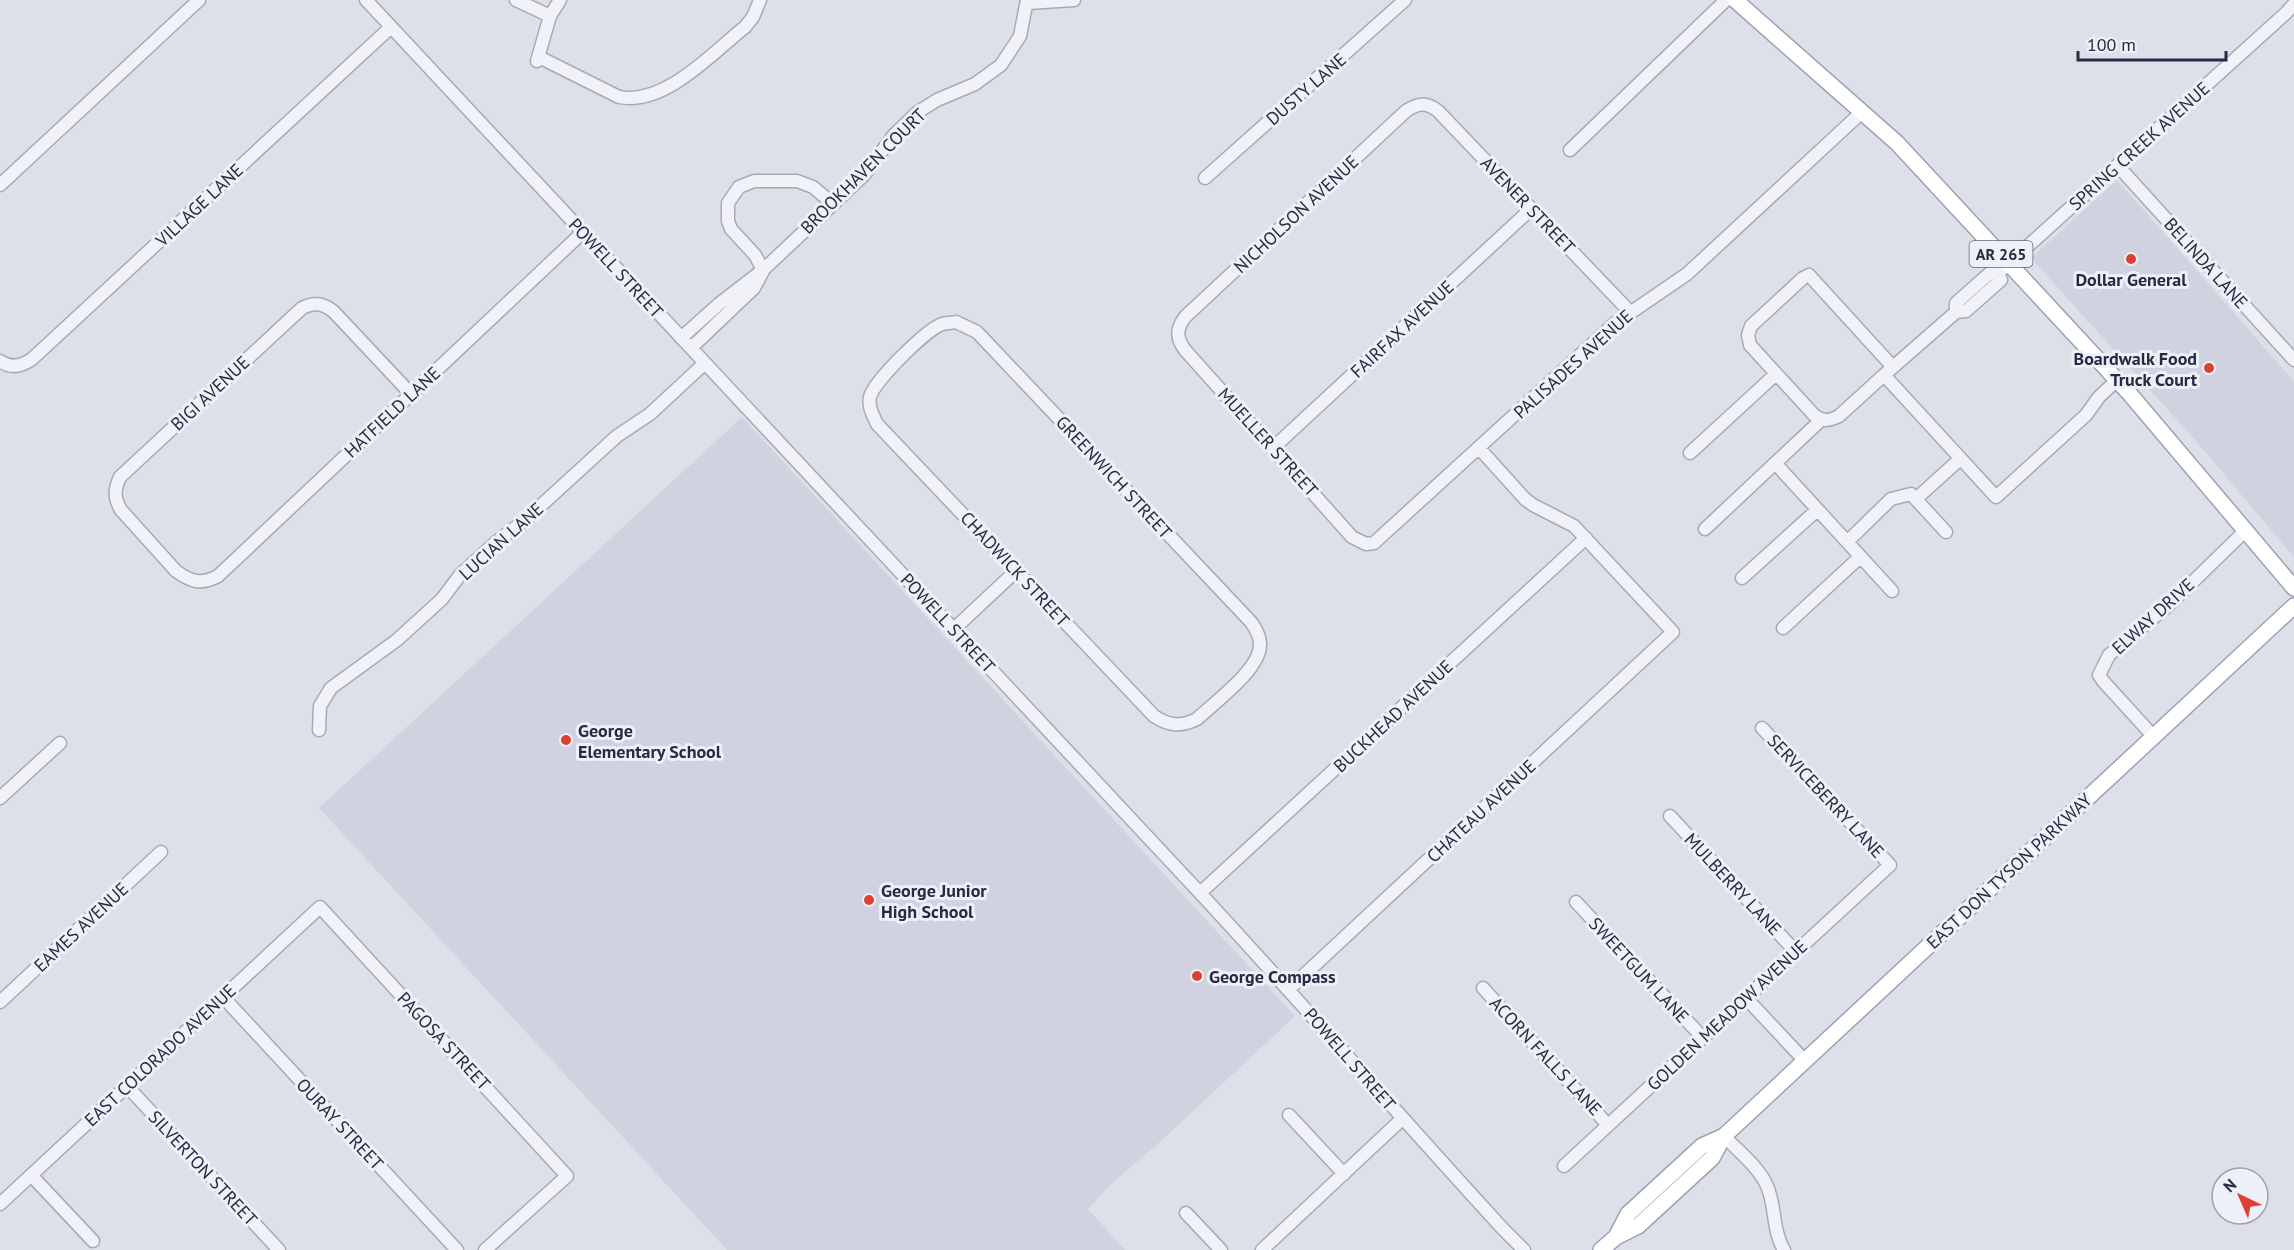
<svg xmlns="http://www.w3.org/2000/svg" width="2294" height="1250" font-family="'PT Sans',sans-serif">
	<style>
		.built { fill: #d0d2df }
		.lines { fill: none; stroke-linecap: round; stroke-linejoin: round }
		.minor-casing { stroke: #a7a9b7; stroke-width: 15 }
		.major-casing { stroke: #9ca1b6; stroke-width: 18 }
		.minor { stroke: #f1f2f7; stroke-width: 12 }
		.major { stroke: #fff; stroke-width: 15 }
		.poi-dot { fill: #dc4035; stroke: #eef0f7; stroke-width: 2 }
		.labels { text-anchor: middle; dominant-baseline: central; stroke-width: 6; stroke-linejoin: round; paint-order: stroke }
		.shield { fill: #eef0f7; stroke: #626578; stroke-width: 1.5 }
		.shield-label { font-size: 16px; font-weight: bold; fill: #262a42 }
		.street-label { font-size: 18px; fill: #262a42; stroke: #eef0f7 }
		.poi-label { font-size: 18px; font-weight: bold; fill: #262a42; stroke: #eef0f7; text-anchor: start }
	</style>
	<rect width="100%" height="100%" fill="#dee0e9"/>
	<path class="built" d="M2117,180L2294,381V557L2195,440L2031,258Z
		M742,417L1295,1016L1161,1141L1111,1184L1088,1209L1125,1250H727L319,808Z"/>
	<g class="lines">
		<defs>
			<path id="minor" d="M366,0L1200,893C1303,1004 1401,1118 1503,1229L1524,1250
				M516,0L550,16
				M1028,3L1074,0
				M539,57L619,97C665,106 712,53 745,27L753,17L760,0
				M537,61L550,16L560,0
				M1570,150L1726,0
				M2118,166L2294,360
				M1205,178L1405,0
				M0,185L199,0
				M763,270L755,255L731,229L728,221V203L739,187L754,181H797L813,187L833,204
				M1998,273L2001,280L1966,311L1956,312V303L1990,273H1998L2286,13L2294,4
				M1630,312L1438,111C1426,102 1418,103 1406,111L1185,317C1176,329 1176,338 1185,350L1352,537L1366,544L1374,543L1614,324L1687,274L1862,112
				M1956,312L1884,375L1996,497L2086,415L2099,397L2117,380
				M956,322L977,332L1251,622C1255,628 1260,635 1260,644C1261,669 1215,702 1197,719C1181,727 1169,726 1154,716L877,424C873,415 868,407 870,397C874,381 926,330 942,324C946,323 952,323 956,322Z
				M681,338L719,304L763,270L864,175L894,135L918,112L937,100L975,84L1001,65L1020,36L1027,0
				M691,348L754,288L763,271
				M0,361C11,369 22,366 32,359L391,27
				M1884,375L1839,416C1829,421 1823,422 1814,415L1750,345L1748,335L1751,326L1803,278L1809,275L1892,366
				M411,394L333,311C322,303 314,302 302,308L120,477C114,490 114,498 121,510L176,571C191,582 201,585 218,576L582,233
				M1273,448L1531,209
				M1690,453L1776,374
				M1775,463L1892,591
				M1917,498L1960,459
				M1705,529L1821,420
				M1847,542L1891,499L1911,494L1946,532
				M1742,578L1817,510
				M1783,628L1860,557
				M954,629L1016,571
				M319,730L320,706L331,688L397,640L442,599L460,575L495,543L524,521L617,436L650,414L705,363
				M2153,736L2103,681L2099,675L2109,655L2170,604L2245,531
				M0,798L60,743
				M1670,816L1796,952
				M1200,893L1586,538
				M1576,902L1703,1038
				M1483,988L1608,1125
				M1289,989L1673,632L1574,526L1533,505L1525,499L1479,448
				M223,997L457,1250
				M1746,998L1805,1061
				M0,1002L161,852
				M127,1086L279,1250
				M1289,1115L1344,1174
				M1724,1136C1738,1151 1759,1167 1767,1186C1776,1206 1772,1230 1784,1250
				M1564,1166L1890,865L1762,728
				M31,1175L93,1241
				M0,1204L320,907L567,1176L485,1250
				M1186,1213L1221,1250
				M1262,1250L1402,1119"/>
			<path id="major" d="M1735,0L1897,143L2129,393L2294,588
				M1616,1237L1638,1226L1712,1158L1724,1136
				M1601,1250L1616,1237L1628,1214L1702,1146L1724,1136L2294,606"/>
		</defs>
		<use href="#minor" class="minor-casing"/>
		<use href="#major" class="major-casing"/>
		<use href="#minor" class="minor"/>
		<use href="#major" class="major"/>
	</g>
	<g class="poi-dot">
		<circle cx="2131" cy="259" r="6"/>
		<circle cx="2209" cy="368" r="6"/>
		<circle cx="566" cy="740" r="6"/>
		<circle cx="869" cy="900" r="6"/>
		<circle cx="1197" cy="976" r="6"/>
	</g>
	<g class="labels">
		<rect class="shield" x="1969.5" y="241" width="63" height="26" rx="4.5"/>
		<g class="shield-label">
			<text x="2001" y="254">AR 265</text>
		</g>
		<g class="street-label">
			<text transform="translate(1306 89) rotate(-41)">DUSTY LANE</text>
			<text transform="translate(2139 146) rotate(-42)">SPRING CREEK AVENUE</text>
			<text transform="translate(863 171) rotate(-45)">BROOKHAVEN COURT</text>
			<text transform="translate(199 205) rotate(-43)">VILLAGE LANE</text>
			<text transform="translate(1528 205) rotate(46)">AVENER STREET</text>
			<text transform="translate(1296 214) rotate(-43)">NICHOLSON AVENUE</text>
			<text transform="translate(2206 263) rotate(48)">BELINDA LANE</text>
			<text transform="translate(616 268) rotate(47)">POWELL STREET</text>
			<text transform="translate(1402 329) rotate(-43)">FAIRFAX AVENUE</text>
			<text transform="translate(1573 364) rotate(-42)">PALISADES AVENUE</text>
			<text transform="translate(210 393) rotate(-43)">BIGI AVENUE</text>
			<text transform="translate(392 412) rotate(-43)">HATFIELD LANE</text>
			<text transform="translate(1268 442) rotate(48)">MUELLER STREET</text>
			<text transform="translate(1114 477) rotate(47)">GREENWICH STREET</text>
			<text transform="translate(501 541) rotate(-42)">LUCIAN LANE</text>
			<text transform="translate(1015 569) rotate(47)">CHADWICK STREET</text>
			<text transform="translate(2153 616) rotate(-42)">ELWAY DRIVE</text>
			<text transform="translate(948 623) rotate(47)">POWELL STREET</text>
			<text transform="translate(1393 716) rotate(-43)">BUCKHEAD AVENUE</text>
			<text transform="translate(1826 796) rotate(47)">SERVICEBERRY LANE</text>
			<text transform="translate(1481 811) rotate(-43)">CHATEAU AVENUE</text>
			<text transform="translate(2009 871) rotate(-43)">EAST DON TYSON PARKWAY</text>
			<text transform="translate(1733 884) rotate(47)">MULBERRY LANE</text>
			<text transform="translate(81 927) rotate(-43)">EAMES AVENUE</text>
			<text transform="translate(1639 970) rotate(47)">SWEETGUM LANE</text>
			<text transform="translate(1727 1015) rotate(-43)">GOLDEN MEADOW AVENUE</text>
			<text transform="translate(444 1041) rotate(47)">PAGOSA STREET</text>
			<text transform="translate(160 1055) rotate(-43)">EAST COLORADO AVENUE</text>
			<text transform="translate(1546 1056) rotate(47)">ACORN FALLS LANE</text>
			<text transform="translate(1350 1059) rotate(49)">POWELL STREET</text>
			<text transform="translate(340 1124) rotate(47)">OURAY STREET</text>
			<text transform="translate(203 1168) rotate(47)">SILVERTON STREET</text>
		</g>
		<g class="poi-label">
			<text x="2131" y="279" text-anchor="middle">Dollar General</text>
			<text x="2197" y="358" text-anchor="end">Boardwalk Food<tspan x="2197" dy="21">Truck Court</tspan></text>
			<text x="578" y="730">George<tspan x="578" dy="21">Elementary School</tspan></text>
			<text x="881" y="890">George Junior<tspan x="881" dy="21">High School</tspan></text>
			<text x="1209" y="976">George Compass</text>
		</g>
	</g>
	<g transform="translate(2240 1196) rotate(316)"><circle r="28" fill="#eef0f7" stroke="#9ea1af" stroke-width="1.5"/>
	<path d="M0-4.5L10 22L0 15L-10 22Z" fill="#dc4035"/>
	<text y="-9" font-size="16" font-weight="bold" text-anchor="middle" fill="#262a42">N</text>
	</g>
	<path d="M2078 51v9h148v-9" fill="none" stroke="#262a42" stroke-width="3"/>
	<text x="2087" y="51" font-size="18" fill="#262a42" stroke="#eef0f7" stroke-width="4.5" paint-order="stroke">100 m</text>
</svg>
